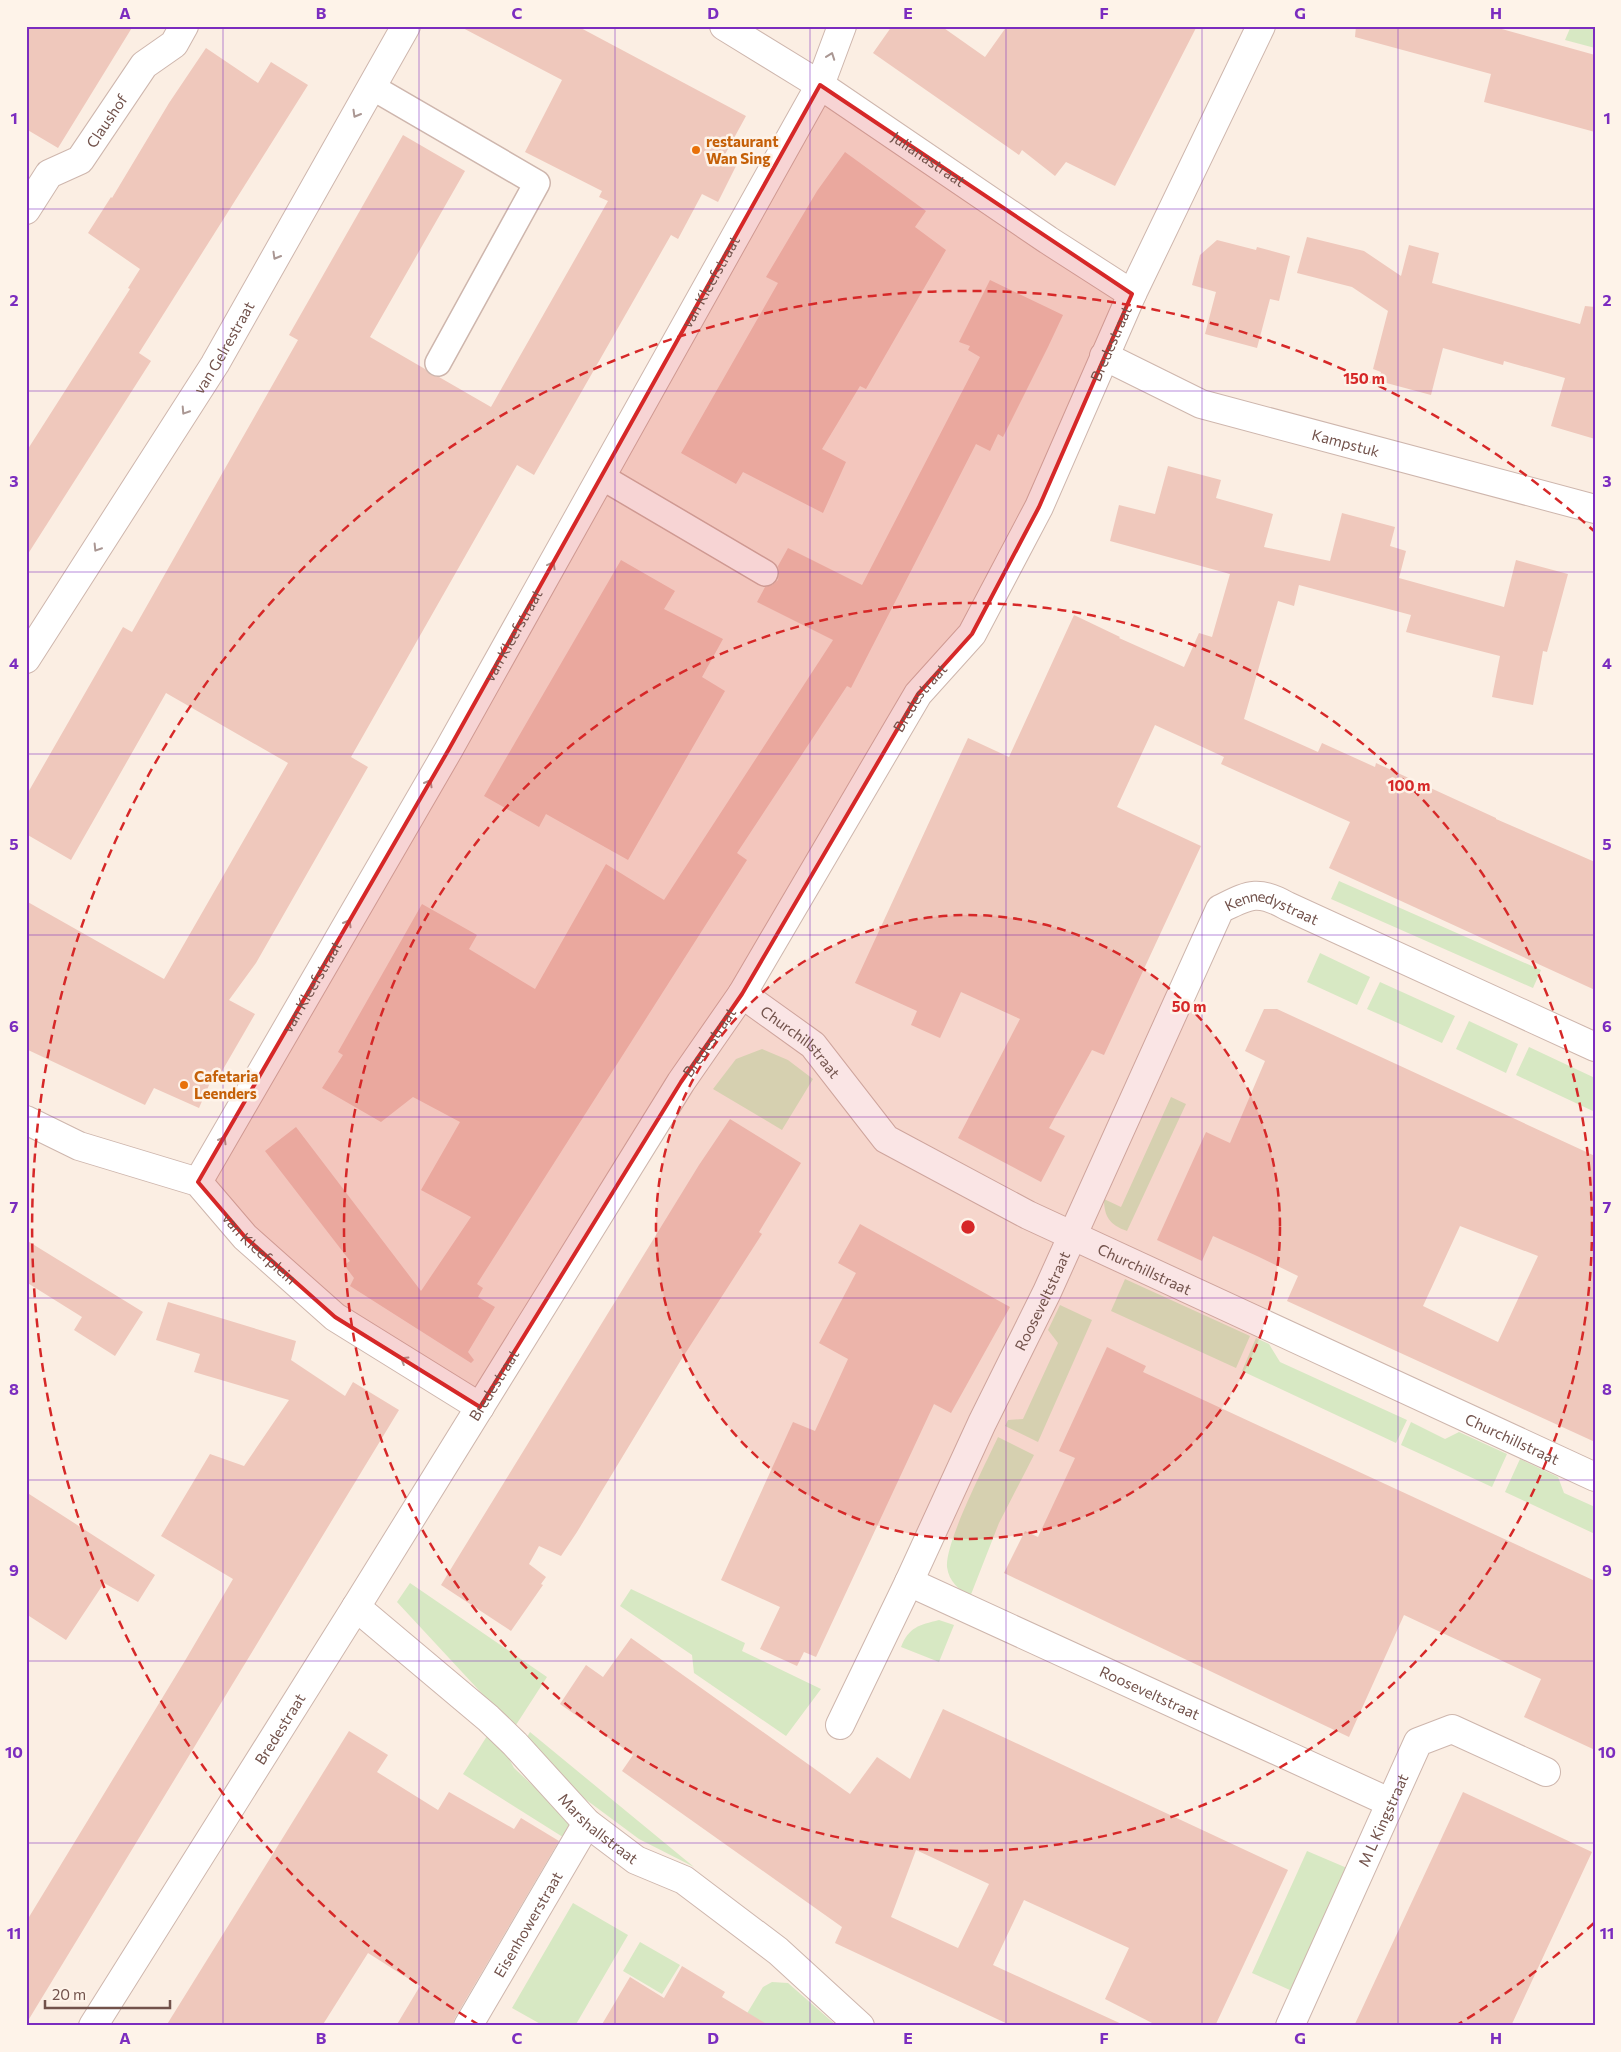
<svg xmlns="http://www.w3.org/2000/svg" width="1621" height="2052" font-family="Commissioner,sans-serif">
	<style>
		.green { fill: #d7e8c3 }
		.building { fill: #efc8bc; fill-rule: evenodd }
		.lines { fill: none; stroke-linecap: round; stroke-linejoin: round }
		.service-casing { stroke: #ceb6ad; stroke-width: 28 }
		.minor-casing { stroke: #ceb6ad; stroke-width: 30 }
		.service { stroke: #fff; stroke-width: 25 }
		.minor { stroke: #fff; stroke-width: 28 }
		.oneway { stroke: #aa9793 }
		.marked { fill: #d62828; fill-opacity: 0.2; stroke: #d62828; stroke-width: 4; stroke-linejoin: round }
		.grid { fill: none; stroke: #7b2cbf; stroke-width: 1; stroke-opacity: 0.55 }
		.ring { fill: none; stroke: #d62828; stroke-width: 2.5; stroke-dasharray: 9 6 }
		.food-dot { fill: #e8710a; stroke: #fef3e9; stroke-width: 2 }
		.labels { text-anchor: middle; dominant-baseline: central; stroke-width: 5; stroke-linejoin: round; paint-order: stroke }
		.street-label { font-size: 15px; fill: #72524b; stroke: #fef3e9 }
		.food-label { font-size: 15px; font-weight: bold; fill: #c56008; stroke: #fef3e9; text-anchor: start }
		.centre { fill: #d62828; stroke: #fef3e9; stroke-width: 2.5 }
		.ring-label { font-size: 15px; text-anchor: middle; font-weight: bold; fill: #d62828; stroke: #fef3e9; stroke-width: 5; stroke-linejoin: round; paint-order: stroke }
		.neatline { fill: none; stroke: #7b2cbf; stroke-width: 2 }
		.grid-label { font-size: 16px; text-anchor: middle; font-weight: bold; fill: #7b2cbf }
	</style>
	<rect width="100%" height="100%" fill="#fbeee3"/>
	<path class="green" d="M1571,26H1595V48L1565,40Z
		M1339,881L1541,970L1533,988L1331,899Z
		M1320,953L1370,977L1357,1005L1307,982Z
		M1380,982L1455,1016L1442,1043L1367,1009Z
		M1469,1021L1518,1044L1506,1073L1456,1049Z
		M1529,1047L1595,1078V1112L1516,1075Z
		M762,1049L788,1060L813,1079L782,1130L713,1089L736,1059Z
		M1171,1097L1186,1104L1127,1231C1110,1225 1104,1217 1104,1199L1121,1207Z
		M1125,1279L1250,1336L1236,1368L1111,1311Z
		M1060,1305L1092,1320L1038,1442L1005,1426L1008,1420L1023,1419L1058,1343L1048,1330Z
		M1256,1338L1269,1344L1280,1362L1407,1420L1396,1443L1242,1371Z
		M1411,1422L1445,1439L1459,1432L1507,1454L1492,1487L1401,1445Z
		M998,1437L1034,1455L999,1523L970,1597C959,1589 949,1582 947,1567C945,1542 986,1463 998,1437Z
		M1520,1459L1558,1477L1564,1493L1595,1507V1534L1505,1492Z
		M410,1583L547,1677L514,1728L397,1602Z
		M631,1589L745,1643L742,1651L821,1689L786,1736L694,1673L692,1655L620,1606Z
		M939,1620L954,1625L939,1662L901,1647C909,1627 919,1625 939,1620Z
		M530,1732L694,1867L639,1839L581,1796L524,1742Z
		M487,1736L506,1753L514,1768L558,1809L573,1829L566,1839L463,1774Z
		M1307,1851L1347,1868L1292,1991L1252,1973Z
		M573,1903L628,1935L575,2026H544L512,2008Z
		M640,1942L680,1965L662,1994L623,1971Z
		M772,1982L788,1983L837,2026H764L746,2015L763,1987Z"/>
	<path class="building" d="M26,26H133L58,148L26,129Z
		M459,26H577L746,116L722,160L736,166L718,202L702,194L678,239L671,235L534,475L517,465L351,757L368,767L256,963L229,1000L255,1014L218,1078L213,1076L199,1108L154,1088L145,1105L26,1049V901L164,979L288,763L166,693L71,860L26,834V796L123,627L132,632L298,340L289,335L403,135L465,171L370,337L425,369L431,375L439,377L491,407L608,201L599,197L602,191L525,152L562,80Z
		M892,26H941L985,57L1007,26H1197L1115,186L1066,162L1055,176L1022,150L1019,155L873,53Z
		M1356,26H1491L1595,55V132L1484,102L1491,74L1355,37Z
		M206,48L258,83L271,62L308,85L139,353L151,361L26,557V452L130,289L128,288L140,269L88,233L111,197L112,198L169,103Z
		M845,152L926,211L915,227L946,250L866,389L860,386L822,449L846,462L823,513L743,472L736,484L681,453L778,283L766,277L817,191Z
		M1307,237L1364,251L1401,276L1409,245L1439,253L1432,283L1580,324L1585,306L1595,307V439L1551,426L1565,378L1504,361L1503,365L1443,348L1431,395L1379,381L1381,372L1373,369L1388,311L1352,287L1297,273Z
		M1217,240L1256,250L1257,247L1290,256L1279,301L1270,299L1257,348L1205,334L1216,292L1192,285L1200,255Z
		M990,280L1063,315L1048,347L1003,437L998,434L990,451L976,444L851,688L847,686L737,853L747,860L477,1284L483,1288L478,1297L495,1307L468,1352L474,1360L471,1363L350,1286L354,1278L344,1265L350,1261L265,1151L296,1127L421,1291L471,1217L421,1190L460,1122L413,1097L381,1122L322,1088L343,1055L338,1052L422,904L477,935L469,949L535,989L606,864L664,900L833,640L757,602L765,587L772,585L778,580L779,574L778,566L788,548L862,585L980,357L968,350L970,346L959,342Z
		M1168,466L1221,480L1216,498L1273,514L1264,547L1330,561L1342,513L1395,527L1390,546L1406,551L1399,578L1504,607L1516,560L1568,574L1547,652L1543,651L1533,705L1492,697L1500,656L1406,632L1411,615L1299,585L1294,606L1278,601L1244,719L1318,752L1322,743L1375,767L1376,763L1496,818V819L1595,862V990L1329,868L1350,822L1221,764L1224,757L1155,725L1117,807L1201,846L1104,1055L1092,1050L1049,1128L1065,1136L1041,1182L958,1138L1020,1019L961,992L940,1038L911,1025L917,1011L855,983L968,738L1009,757L1074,615L1120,637L1119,638L1184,667L1199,633L1212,637L1230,574L1110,541L1119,505L1155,514Z
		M621,560L675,591L664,609L723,639L702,677L725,691L628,860L546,814L539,827L484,796Z
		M1264,1009H1277L1595,1156V1442L1287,1301L1298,1276L1257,1256L1213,1236L1202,1261L1157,1240L1206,1132L1230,1143L1265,1061L1245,1051ZM1460,1226L1538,1256L1498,1342L1423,1306Z
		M730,1119L801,1163L759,1232L762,1234L681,1360L577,1532L561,1556L539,1546L529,1564L546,1577L541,1584L543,1585L511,1631L441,1585L699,1165Z
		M860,1224L1010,1307L951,1413L934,1404L816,1657L804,1652L797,1666L760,1649L780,1607L721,1580L793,1422L815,1431L848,1359L819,1343L856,1273L838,1263Z
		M26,1240L143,1312L115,1356L74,1330L82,1317L26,1282Z
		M168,1302L296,1341L291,1360L345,1396L353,1382L399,1410L26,2024V1922L186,1659L233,1579L161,1536L210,1454L244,1466L289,1400L194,1372L200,1354L156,1340Z
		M1107,1347L1146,1366L1143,1372L1595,1581V1750L1524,1717L1541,1679L1404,1615L1349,1737L1004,1573L1025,1531L1038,1537L1075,1458L1059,1451Z
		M26,1492L155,1575L138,1602L104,1583L66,1640L26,1614Z
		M631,1638L850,1794L877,1757L910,1779L943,1709L1288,1870L1215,2026H1158L1105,1999L1129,1948L1024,1900L993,1965L1126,2026H1012L835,1943L842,1927L622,1771L633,1755L560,1704L586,1665L603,1677ZM916,1850L989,1884L958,1948L891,1917Z
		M349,1731L388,1755L377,1772L438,1810L449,1792L514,1829L521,1818L559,1841L455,2018L452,2026H396L420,1986L368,1953L322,2026H166Z
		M1463,1792L1592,1852L1511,2026H1354Z
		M682,1966L725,1992L722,1997L770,2026H601L630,1977L664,1998Z"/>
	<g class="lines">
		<defs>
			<path id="service" d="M372,87L537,183L438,363
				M602,477L765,573"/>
			<g id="minor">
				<path id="s1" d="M724,26L820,85L1048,240L1132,294"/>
				<path id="s2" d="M26,210L49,174L80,160L144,65L174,44L184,26"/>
				<path id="s3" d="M1104,356L1201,404L1595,509"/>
				<path id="s4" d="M26,659L215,364L406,26"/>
				<path id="s5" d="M742,994L813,1045L886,1139L1028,1215L1595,1477"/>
				<path id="s6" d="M26,1120L79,1146L198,1182L245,1237L335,1317L480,1407"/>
				<path id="s7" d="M198,1182L449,749L820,85L842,26"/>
				<path id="s8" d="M909,1582L1389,1802"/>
				<path id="s9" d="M356,1607L488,1718L515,1744L587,1823L636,1860L684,1880L778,1951L860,2026"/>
				<path id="s10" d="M840,1725L909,1582L982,1423L1047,1292L1220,909C1249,895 1257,889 1287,906L1595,1047"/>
				<path id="s11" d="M93,2026L356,1607L681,1082L742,994L918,694L972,634L1039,507L1132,294L1261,26"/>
				<path id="s12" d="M468,2026L587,1823"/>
				<path id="s13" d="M1290,2026L1418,1742L1452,1729L1546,1772"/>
			</g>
		</defs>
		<use href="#service" class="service-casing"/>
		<use href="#minor" class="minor-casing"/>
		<use href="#service" class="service"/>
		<use href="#minor" class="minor"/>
	</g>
	<defs><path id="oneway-chevron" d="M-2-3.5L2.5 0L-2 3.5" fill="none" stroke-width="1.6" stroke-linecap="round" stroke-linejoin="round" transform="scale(1.25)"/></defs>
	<g class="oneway">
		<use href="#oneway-chevron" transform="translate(831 56) rotate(-70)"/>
		<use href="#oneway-chevron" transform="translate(356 114) rotate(120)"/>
		<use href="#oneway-chevron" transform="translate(276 256) rotate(120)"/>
		<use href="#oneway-chevron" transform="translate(185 411) rotate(123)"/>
		<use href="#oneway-chevron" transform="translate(97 548) rotate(122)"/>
		<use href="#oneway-chevron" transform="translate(552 565) rotate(-61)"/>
		<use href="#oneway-chevron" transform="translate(429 783) rotate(-60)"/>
		<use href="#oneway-chevron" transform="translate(348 923) rotate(-60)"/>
		<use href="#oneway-chevron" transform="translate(223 1140) rotate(-60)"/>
		<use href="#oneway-chevron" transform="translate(404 1360) rotate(-148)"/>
	</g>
	<path class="marked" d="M820,85L1132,294L1039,507L972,634L918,694L742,994L681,1082L480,1407L335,1317L245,1237L198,1182L449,749Z"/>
	<path class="grid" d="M223,26V2026M419,26V2026M615,26V2026M810,26V2026M1006,26V2026M1202,26V2026M1398,26V2026M26,209H1595M26,391H1595M26,572H1595M26,754H1595M26,935H1595M26,1117H1595M26,1298H1595M26,1480H1595M26,1661H1595M26,1843H1595"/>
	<circle cx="968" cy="1227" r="312" fill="#d62828" fill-opacity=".12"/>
	<g class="ring">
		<circle cx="968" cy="1227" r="312"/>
		<circle cx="968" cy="1227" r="624"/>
		<path d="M1594 1923A936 936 0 0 1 1457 2025M479 2025A936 936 0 1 1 1594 531"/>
	</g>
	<g class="food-dot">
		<circle cx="696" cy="150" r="5"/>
		<circle cx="184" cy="1085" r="5"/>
	</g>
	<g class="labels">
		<g class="street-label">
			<text stroke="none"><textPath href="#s2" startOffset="124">Claushof</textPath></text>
			<text stroke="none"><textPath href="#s1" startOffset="244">Julianastraat</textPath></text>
			<text stroke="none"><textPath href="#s7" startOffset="1036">van Kleefstraat</textPath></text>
			<text stroke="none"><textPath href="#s11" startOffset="1970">Bredestraat</textPath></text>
			<text stroke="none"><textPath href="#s4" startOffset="369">van Gelrestraat</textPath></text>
			<text stroke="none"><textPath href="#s3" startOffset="258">Kampstuk</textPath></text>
			<text stroke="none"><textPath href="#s7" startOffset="631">van Kleefstraat</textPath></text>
			<text stroke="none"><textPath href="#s11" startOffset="1565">Bredestraat</textPath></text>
			<text stroke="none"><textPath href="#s10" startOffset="956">Kennedystraat</textPath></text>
			<text stroke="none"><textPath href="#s7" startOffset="226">van Kleefstraat</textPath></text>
			<text stroke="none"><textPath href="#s11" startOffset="1161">Bredestraat</textPath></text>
			<text stroke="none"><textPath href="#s5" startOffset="76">Churchillstraat</textPath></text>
			<text stroke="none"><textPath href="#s6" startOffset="274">van Kleefplein</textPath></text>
			<text stroke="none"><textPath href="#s5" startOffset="496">Churchillstraat</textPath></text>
			<text stroke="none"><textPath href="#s10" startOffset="470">Rooseveltstraat</textPath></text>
			<text stroke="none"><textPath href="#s11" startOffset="756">Bredestraat</textPath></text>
			<text stroke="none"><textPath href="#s5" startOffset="901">Churchillstraat</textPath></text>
			<text stroke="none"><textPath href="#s8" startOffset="265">Rooseveltstraat</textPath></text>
			<text stroke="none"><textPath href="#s11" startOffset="351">Bredestraat</textPath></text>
			<text stroke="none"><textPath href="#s13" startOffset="226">M L Kingstraat</textPath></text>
			<text stroke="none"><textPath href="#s9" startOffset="329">Marshallstraat</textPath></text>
			<text stroke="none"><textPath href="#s12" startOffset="118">Eisenhowerstraat</textPath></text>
		</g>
		<g class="food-label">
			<text x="706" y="141">restaurant<tspan x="706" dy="17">Wan Sing</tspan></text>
			<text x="194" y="1076">Cafetaria<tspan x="194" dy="17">Leenders</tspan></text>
		</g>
	</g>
	<circle cx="968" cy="1227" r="8" class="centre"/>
	<g class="ring-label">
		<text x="1364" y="384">150 m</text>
		<text x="1409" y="791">100 m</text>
		<text x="1189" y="1012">50 m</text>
	</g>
	<rect width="1621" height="2052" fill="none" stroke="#fef3e9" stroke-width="55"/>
	<path d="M45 2000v8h125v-8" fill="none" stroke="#72524b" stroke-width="2.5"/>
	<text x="52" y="2000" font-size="15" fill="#72524b" stroke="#fef3e9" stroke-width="4" paint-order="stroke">20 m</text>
	<rect x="28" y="28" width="1566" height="1996" class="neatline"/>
	<g class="grid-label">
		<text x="125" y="19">A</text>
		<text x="321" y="19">B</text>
		<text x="517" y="19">C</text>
		<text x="713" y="19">D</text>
		<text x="908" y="19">E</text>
		<text x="1104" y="19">F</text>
		<text x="1300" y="19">G</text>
		<text x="1496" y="19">H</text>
		<text x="14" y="124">1</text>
		<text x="1607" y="124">1</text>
		<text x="14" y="306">2</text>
		<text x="1607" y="306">2</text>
		<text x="14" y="487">3</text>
		<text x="1607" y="487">3</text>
		<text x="14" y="669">4</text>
		<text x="1607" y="669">4</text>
		<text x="14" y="850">5</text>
		<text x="1607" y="850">5</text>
		<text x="14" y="1032">6</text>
		<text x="1607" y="1032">6</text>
		<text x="14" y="1213">7</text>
		<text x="1607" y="1213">7</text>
		<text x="14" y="1395">8</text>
		<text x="1607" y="1395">8</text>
		<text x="14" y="1576">9</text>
		<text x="1607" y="1576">9</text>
		<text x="14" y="1758">10</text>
		<text x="1607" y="1758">10</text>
		<text x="14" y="1939">11</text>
		<text x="1607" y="1939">11</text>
		<text x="125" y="2044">A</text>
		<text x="321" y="2044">B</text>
		<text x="517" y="2044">C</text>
		<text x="713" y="2044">D</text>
		<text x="908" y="2044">E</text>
		<text x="1104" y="2044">F</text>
		<text x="1300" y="2044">G</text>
		<text x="1496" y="2044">H</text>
	</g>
</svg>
